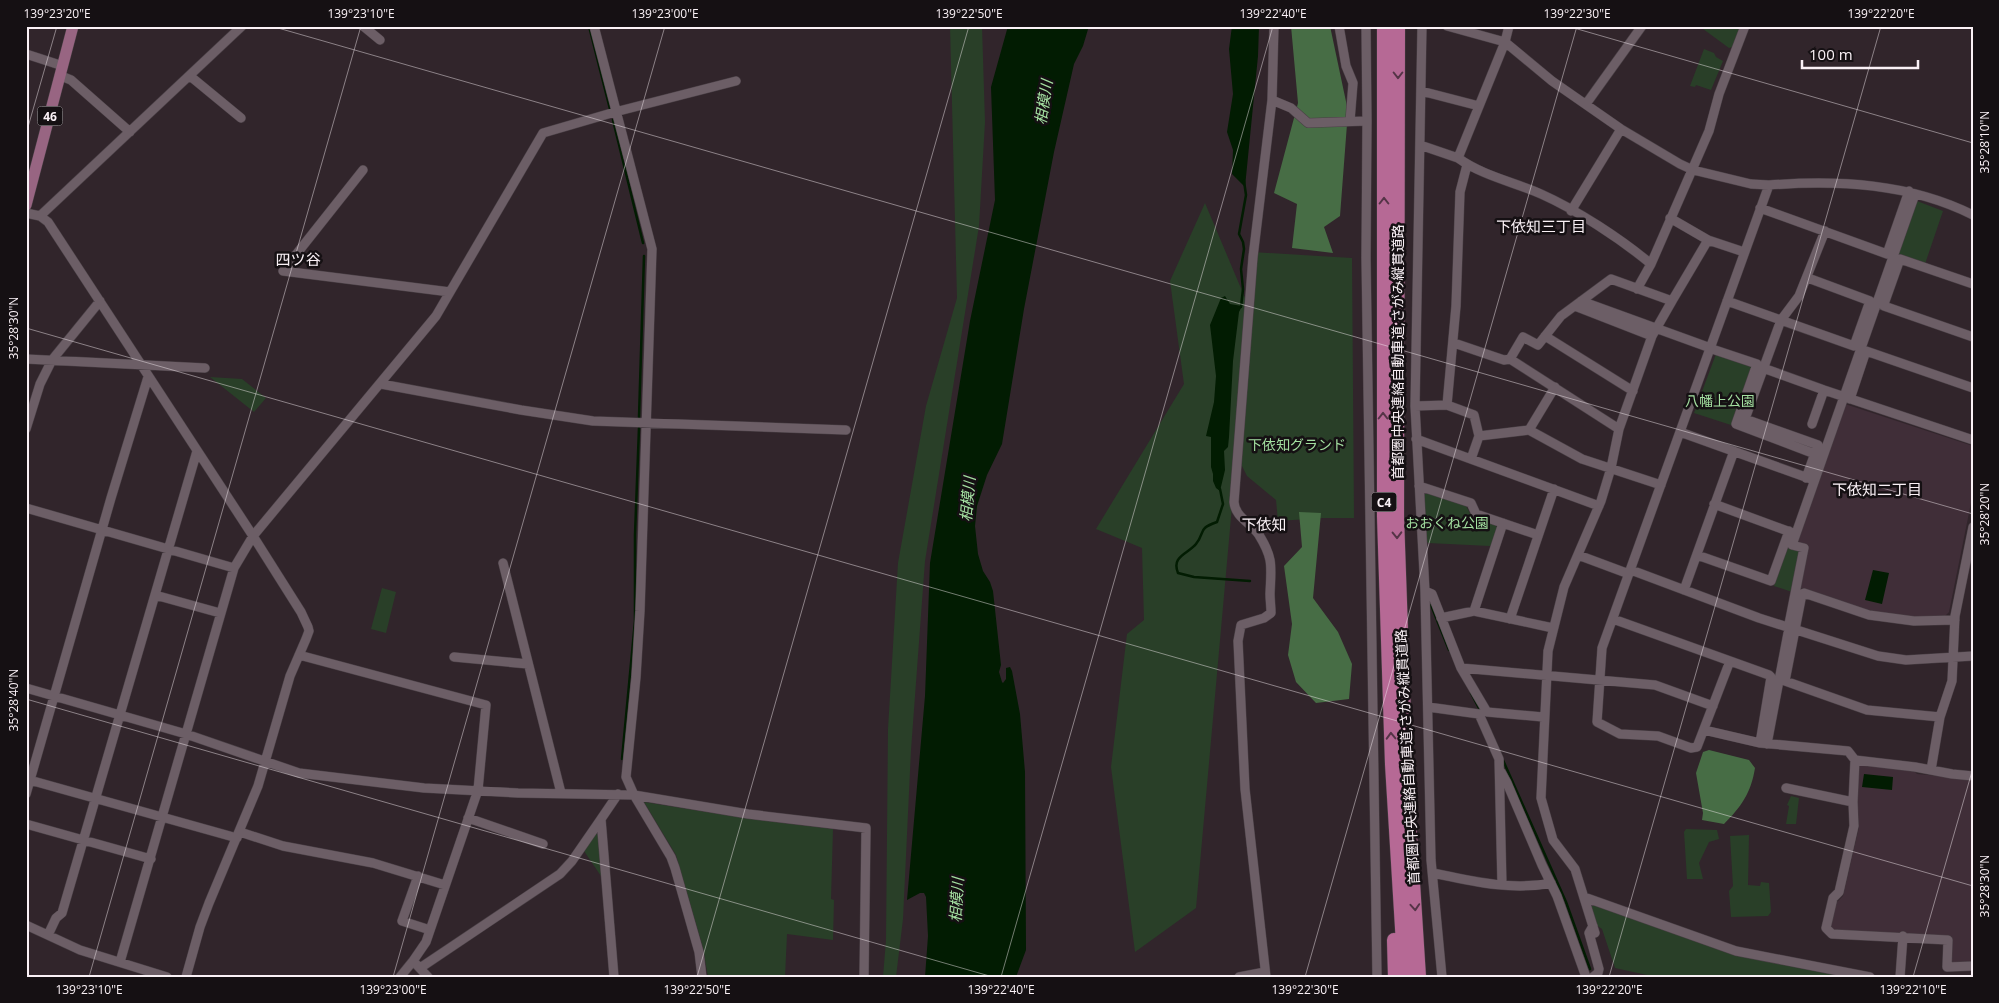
<svg xmlns="http://www.w3.org/2000/svg" width="1999" height="1003" font-family="'Open Sans','Noto Sans JP',sans-serif">
	<style>
		.built { fill: #402e38 }
		.green { fill: #293f28 }
		.forest { fill: #476d45 }
		.water { fill: #021c02 }
		.lines { fill: none; stroke-linecap: round; stroke-linejoin: round }
		.stream { stroke: #021c02; stroke-width: 2.5 }
		.minor-casing { stroke: #4a4046; stroke-width: 10 }
		.major-casing { stroke: #4a4046; stroke-width: 12 }
		.highway-casing { stroke: #4a4046; stroke-width: 15 }
		.minor { stroke: #6c5e66; stroke-width: 9 }
		.major { stroke: #986582; stroke-width: 11 }
		.highway { stroke: #b66995; stroke-width: 14 }
		.oneway { stroke: #553447 }
		.ticks { fill: none; stroke: #faf1f6; stroke-width: 1; stroke-opacity: 0.45 }
		.labels { text-anchor: middle; dominant-baseline: central; stroke-width: 5; stroke-linejoin: round; paint-order: stroke }
		.shield { fill: #151013; stroke: #b5aeb2; stroke-width: 1 }
		.shield-label { font-size: 12px; font-weight: bold; fill: #faf1f6 }
		.street-label { font-size: 14px; fill: #faf1f6; stroke: #151013 }
		.park-label { font-size: 14px; fill: #a3dfa0; stroke: #151013 }
		.water-label { font-size: 15px; font-style: italic; fill: #a5e1a2; stroke: #151013 }
		.neighbourhood-label { font-size: 15px; fill: #faf1f6; stroke: #151013 }
		.neatline { fill: none; stroke: #faf1f6; stroke-width: 2 }
		.ticks-label { font-size: 12px; text-anchor: middle; fill: #faf1f6 }
	</style>
	<rect width="100%" height="100%" fill="#31252b"/>
	<path class="built" d="M1845,404L1973,446V493L1949,612L1944,617H1905L1875,613L1801,588L1796,541Z
		M1861,765L1914,771L1917,774L1973,779V963H1954L1950,960L1952,936L1833,930L1830,926L1837,902L1843,896L1859,827L1857,798L1858,768Z"/>
	<path class="green" d="M950,26H982L985,122L979,226L925,561L911,750L903,919L896,977H883L886,940L888,729L898,563L926,406L957,298Z
		M1699,26H1741L1732,47L1729,48Z
		M1704,49L1714,53L1716,57L1723,61L1711,90L1696,85L1695,87L1690,86Z
		M1917,201L1943,211L1925,264L1898,254Z
		M1205,203L1248,305L1252,252L1352,258L1354,518H1323L1278,521L1276,500L1247,476L1239,460L1241,406L1196,908L1135,952L1111,767L1127,634L1144,620L1142,548L1096,529L1184,384L1170,281Z
		M1716,354L1752,367L1731,425L1694,413Z
		M210,377L242,379L266,398L254,412Z
		M1425,492L1466,506L1472,517L1496,525L1497,528L1492,544L1490,546L1428,543L1426,541L1423,493Z
		M1787,547L1801,551L1792,592L1774,586Z
		M382,588L396,592L386,633L371,629Z
		M1791,796L1799,798L1796,824H1786L1789,806L1787,805Z
		M644,802L745,818L833,829L831,899L834,900L833,940L787,934L785,977H708L703,948L676,855Z
		M599,829L603,879L584,851Z
		M1686,829L1717,830L1719,839L1709,842L1699,863L1703,879H1687L1684,832Z
		M1749,835L1748,885L1760,886L1761,882L1769,883L1771,912L1768,916L1731,917L1729,891L1733,886L1730,836Z
		M1593,904L1719,949L1856,977H1647V975L1615,968L1602,929L1595,924L1591,906Z"/>
	<path class="forest" d="M1291,26H1330L1348,111L1340,216L1324,227L1333,253L1292,248L1297,204L1274,193L1298,103Z
		M1299,512L1321,513L1313,598L1338,632L1352,664L1349,699L1316,703L1296,682L1288,655L1292,624L1284,566L1302,547Z
		M1709,750L1749,760L1755,768C1751,793 1741,807 1724,824L1702,820L1703,813L1696,773L1703,752Z"/>
	<path class="water" d="M1008,26H1089L1083,46L1074,64L1054,152L1024,309L1002,444L987,475L977,506L975,526L978,554L983,571L990,582L993,591L1001,665L999,672L1002,682L1003,683L1006,679V668L1010,667L1012,671L1020,714L1025,772L1026,950L1016,977H925L928,936L926,897L924,893H920L907,900L925,696L930,563L970,321L995,200L991,87Z
		M1232,26H1259L1258,56L1245,187L1232,174L1233,150L1227,132L1233,94L1229,49Z
		M1225,296L1230,304L1242,306L1239,312L1233,361L1229,437L1228,447L1224,451L1225,470L1220,491L1216,488L1213,481V474L1211,467V437L1206,436L1214,402L1216,376L1210,325L1221,298Z
		M1873,570L1889,573L1882,604L1865,600Z
		M1864,774L1893,777L1892,790L1862,787Z"/>
	<g class="lines">
		<path class="stream" d="M589,26L610,109
			M613,120L643,243
			M1241,307L1243,289L1241,269L1244,249L1243,242L1239,234L1246,195L1244,181
			M639,417L644,256
			M1220,489L1223,504L1217,522C1197,529 1206,531 1196,544C1188,554 1171,556 1178,573L1194,577L1250,581
			M1431,605L1449,650
			M1471,693L1481,712
			M1502,758L1566,902L1590,969
			M622,759L635,621V535L639,428"/>
		<defs>
			<path id="minor" d="M363,26L380,40
				M594,26L652,249L640,611L636,677L626,777L634,795L671,857L675,868L699,952L702,977
				M1339,26L1346,66L1353,83L1350,121
				M1366,26L1367,121L1366,258L1377,977
				M1422,26L1415,406L1425,591L1431,860L1442,977
				M1447,26L1505,42L1552,81L1621,129L1680,164L1693,170L1751,184L1769,185
				M26,54L63,66
				M61,76L71,80L130,132
				M190,76L241,118
				M1421,91L1479,106
				M1272,100L1291,108L1308,123L1367,121
				M1586,104L1642,26
				M1420,145L1458,158L1505,42L1509,26
				M1458,158C1483,176 1514,182 1541,194C1577,210 1621,239 1651,264
				M1760,208L1887,254L1909,191
				M1571,211L1621,129
				M26,213L40,216L48,222L253,536L301,612L308,627L309,631L306,639L290,676L258,786L209,903L200,927L186,977
				M40,216L242,26
				M1670,218L1708,240L1744,252
				M283,271L450,292L543,133L615,112L736,81
				M283,271L363,170
				M1973,284L1900,259L1884,304V306L1973,337
				M1637,289L1651,264L1709,131L1719,94L1745,26
				M1581,301L1705,346
				M1727,301L1854,346L1870,301L1808,278
				M1575,306L1652,336
				M1545,336L1633,391
				M1454,343L1504,360L1510,359
				M1715,350L1757,364L1736,424L1815,454
				M26,359L205,368
				M1763,368L1824,390L1973,440
				M381,384L521,410L593,421L846,430
				M1850,399L1866,351L1973,388
				M1447,405L1456,306L1460,192L1467,165
				M1415,406L1447,405L1474,415L1479,436L1471,459
				M1812,424L1824,390
				M26,429L40,384L52,360L100,301
				M1619,429L1510,359L1523,337L1538,345L1561,316L1611,279L1672,301L1708,240
				M1529,430L1555,387
				M1680,432L1811,479
				M1479,436L1529,430L1582,459L1661,485
				M1416,439L1599,506
				M1806,478L1818,445L1745,419L1781,320L1799,296L1825,231
				M1419,486L1471,503L1476,514L1538,535
				M1714,504L1793,533
				M26,508L234,568
				M1578,555L1629,574
				M1697,555L1771,581L1789,531
				M503,563L561,793
				M1631,570L1759,618L1878,656L1906,660L1973,656
				M1684,590L1734,451
				M1425,591L1432,594L1461,668L1487,712L1543,717
				M155,595L220,613
				M1474,611L1503,523
				M1441,618L1474,611L1553,628
				M1510,619L1554,489
				M1613,619L1769,675L1771,677L1760,743L1848,751L1855,760L1915,767L1952,774L1973,776
				M1789,624L1804,548L1792,545L1914,197
				M299,655L486,705L478,790L426,942L413,961L400,977
				M454,657L528,664
				M1730,661L1697,747L1691,748L1658,736L1620,734L1597,722L1602,648L1769,185C1839,180 1909,183 1973,215
				M1461,668L1655,685L1713,706
				M26,688L186,734L299,773L424,788L518,793L634,795L748,814L866,828L864,977
				M1428,707L1479,714L1499,759L1502,885
				M1940,717L1867,710L1785,681L1802,594L1804,593L1869,615L1914,621L1955,620
				M1704,730L1760,743
				M1767,744L1788,633
				M1855,760L1853,802L1854,826L1839,892L1833,898L1826,928L1832,934L1948,940L1947,967L1973,966
				M1931,770L1940,717L1952,681L1955,616L1973,527
				M1501,772L1507,783L1542,865L1557,896L1586,977
				M26,779L237,838
				M1786,788L1853,802
				M26,794L111,498L148,377
				M468,818L543,844
				M26,824L151,859
				M240,832L283,846L373,863L445,885
				M1433,873C1471,881 1512,891 1551,883
				M418,876L402,921L430,930
				M1584,897L1736,951L1870,977
				M26,925L80,950L167,977
				M1595,933L1575,869L1553,840L1541,798L1548,651L1564,587L1601,501L1611,468L1619,429L1652,336L1672,301
				M48,935L56,918L62,913L197,451
				M120,962L234,568L253,536L436,316L450,292
				M416,964L428,977
				M420,968L560,874L572,861L601,819
				M614,977L601,819L618,794
				M1239,977L1265,972
				M1266,977L1245,789L1238,641L1241,625L1264,618L1271,613C1271,606 1270,600 1270,594C1271,567 1274,559 1259,535C1251,523 1235,517 1234,502L1253,257L1272,100L1274,26
				M1593,977L1598,973L1599,969L1589,933L1593,926
				M1900,977L1903,936"/>
			<path id="major" d="M26,205L73,26"/>
			<path id="highway" d="M1384,26V516L1392,764L1405,977
				M1398,26L1397,517L1406,773L1419,977
				M1394,940L1395,977"/>
		</defs>
		<use href="#minor" class="minor-casing"/>
		<use href="#major" class="major-casing"/>
		<use href="#highway" class="highway-casing"/>
		<use href="#minor" class="minor"/>
		<use href="#major" class="major"/>
		<use href="#highway" class="highway"/>
	</g>
	<defs><path id="oneway-chevron" d="M-2-3.5L2.5 0L-2 3.5" fill="none" stroke-width="1.6" stroke-linecap="round" stroke-linejoin="round" transform="scale(1.25)"/></defs>
	<g class="oneway">
		<use href="#oneway-chevron" transform="translate(1398 75) rotate(90)"/>
		<use href="#oneway-chevron" transform="translate(1384 201) rotate(-90)"/>
		<use href="#oneway-chevron" transform="translate(1383 416) rotate(-90)"/>
		<use href="#oneway-chevron" transform="translate(1397 535) rotate(89)"/>
		<use href="#oneway-chevron" transform="translate(1391 736) rotate(-92)"/>
		<use href="#oneway-chevron" transform="translate(1415 907) rotate(86)"/>
	</g>
	<path class="ticks" d="M271,26L1973,514M1567,26L1973,143M26,134L57,26M26,328L1973,886M26,699L993,977M89,977L361,26M393,977L665,26M697,977L969,26M1001,977L1273,26M1305,977L1577,26M1609,977L1881,26M1913,977L1973,768"/>
	<g class="labels">
		<g class="shield">
			<rect x="37.5" y="106.5" width="25" height="19" rx="4"/>
			<rect x="1371.5" y="492.5" width="25" height="19" rx="4"/>
		</g>
		<g class="shield-label">
			<text x="50" y="116">46</text>
			<text x="1384" y="502">C4</text>
		</g>
		<g class="street-label">
			<text transform="translate(1397 352) rotate(-90)">首都圏中央連絡自動車道;さがみ縦貫道路</text>
			<text transform="translate(1407 757) rotate(-93)">首都圏中央連絡自動車道;さがみ縦貫道路</text>
		</g>
		<g class="park-label">
			<text x="1720" y="400">八幡上公園</text>
			<text x="1297" y="444">下依知グランド</text>
			<text x="1447" y="522">おおくね公園</text>
		</g>
		<g class="water-label">
			<text transform="translate(1043 102) rotate(-81)">相模川</text>
			<text transform="translate(967 499) rotate(-85)">相模川</text>
			<text transform="translate(956 900) rotate(-87)">相模川</text>
		</g>
		<g class="neighbourhood-label">
			<text x="1541" y="226">下依知三丁目</text>
			<text x="298" y="259">四ツ谷</text>
			<text x="1877" y="489">下依知二丁目</text>
			<text x="1264" y="524">下依知</text>
		</g>
	</g>
	<rect width="1999" height="1003" fill="none" stroke="#151013" stroke-width="55"/>
	<path d="M1802 60v8h116v-8" fill="none" stroke="#faf1f6" stroke-width="2.5"/>
	<text x="1809" y="60" font-size="15" fill="#faf1f6" stroke="#151013" stroke-width="4" paint-order="stroke">100 m</text>
	<rect x="28" y="28" width="1944" height="948" class="neatline"/>
	<g class="ticks-label">
		<text x="57" y="18">139°23'20"E</text>
		<text x="361" y="18">139°23'10"E</text>
		<text x="665" y="18">139°23'00"E</text>
		<text x="969" y="18">139°22'50"E</text>
		<text x="1273" y="18">139°22'40"E</text>
		<text x="1577" y="18">139°22'30"E</text>
		<text x="1881" y="18">139°22'20"E</text>
		<text transform="translate(1985 142) rotate(-90)" y="4">35°28'10"N</text>
		<text transform="translate(14 328) rotate(-90)" y="4">35°28'30"N</text>
		<text transform="translate(1985 514) rotate(-90)" y="4">35°28'20"N</text>
		<text transform="translate(14 700) rotate(-90)" y="4">35°28'40"N</text>
		<text transform="translate(1985 886) rotate(-90)" y="4">35°28'30"N</text>
		<text x="89" y="994">139°23'10"E</text>
		<text x="393" y="994">139°23'00"E</text>
		<text x="697" y="994">139°22'50"E</text>
		<text x="1001" y="994">139°22'40"E</text>
		<text x="1305" y="994">139°22'30"E</text>
		<text x="1609" y="994">139°22'20"E</text>
		<text x="1913" y="994">139°22'10"E</text>
	</g>
</svg>
